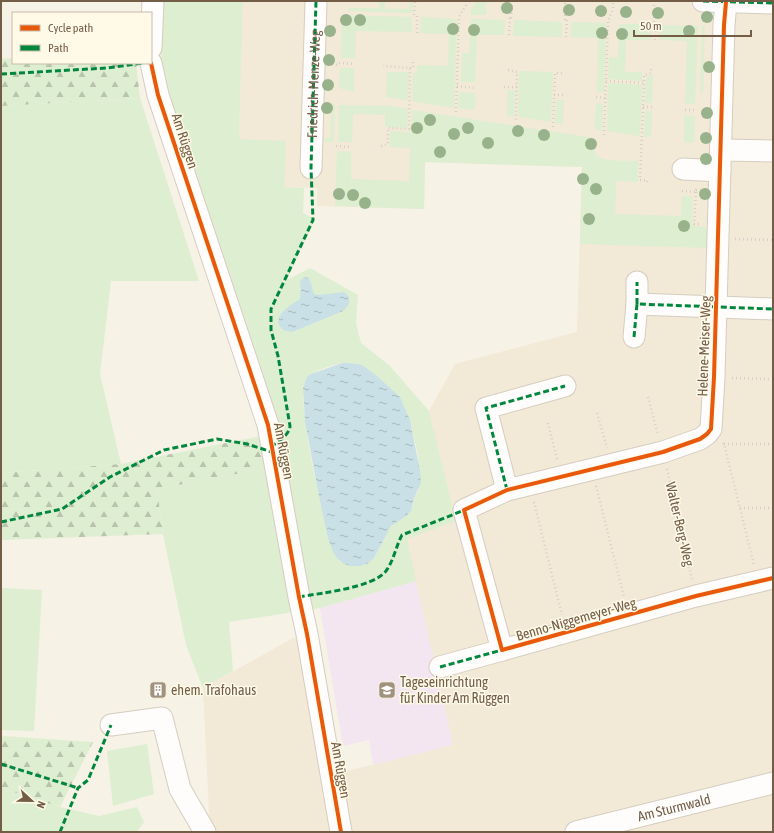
<svg xmlns="http://www.w3.org/2000/svg" width="774" height="833" font-family="'Asap Condensed',sans-serif">
	<style>
		.residential { fill: #f2e9d6 }
		.education { fill: #f4e6f0 }
		.green { fill: #deeed1; fill-rule: evenodd }
		.forest { fill: url(#forest-firs) }
		.water { fill: url(#water-ripples) }
		.lines { fill: none; stroke-linecap: round; stroke-linejoin: round }
		.minor-casing { stroke: #d5cdc1; stroke-width: 23 }
		.path { stroke: #d7d0c9; stroke-width: 2.5; stroke-dasharray: 1 3; stroke-linecap: butt }
		.minor { stroke: #fefdfb; stroke-width: 21 }
		.quiet { stroke: #00873e; stroke-width: 3; stroke-dasharray: 6 3; stroke-linecap: butt }
		.cycleway-casing { stroke: #fff9e7; stroke-width: 6 }
		.cycleway { stroke: #e8590c; stroke-width: 4 }
		.tree { fill: #98b38b }
		.labels { text-anchor: middle; dominant-baseline: central; stroke-width: 3; stroke-linejoin: round; paint-order: stroke }
		.street-label { font-size: 14px; fill: #735d47; stroke: #fff9e7 }
		.poi-label { font-size: 14px; fill: #735d47; stroke: #fff9e7; text-anchor: start }
	</style>
	<defs>
		<pattern id="forest-firs" width="22" height="20" patternUnits="userSpaceOnUse"><rect width="22" height="20" fill="#deeed1"/><path d="M5 1l3.5 6h-7zM16 11l3.5 6h-7z" fill="#b8c4ab"/></pattern>
		<pattern id="water-ripples" width="26" height="14" patternUnits="userSpaceOnUse"><rect width="26" height="14" fill="#c8e0e6"/><path d="M2 4q2-2 4 0t4 0M15 11q2-2 4 0t4 0" fill="none" stroke="#a7b9bc"/></pattern>
	</defs>
	<rect width="100%" height="100%" fill="#f6f2e6"/>
	<path class="residential" d="M243,1H773V832H210L203,688L297,636L320,762L347,771L453,745L406,539L456,521L429,411L455,364L577,332L582,167L425,162L424,209L317,206V188L284,187L239,140Z"/>
	<path class="education" d="M416,581L453,745L373,765L369,740L343,746L320,608Z"/>
	<path class="green" d="M162,1H243L239,139L286,141L284,187L304,188L303,213L315,219L287,280L310,268L358,295L356,323L361,343L390,366L429,411L456,521L407,539L416,581L320,608L229,622L233,671L203,688L186,645L163,534L157,489L268,468L256,437L278,426L161,71ZM342,363L377,376L400,397L410,420L418,455L419,489L414,498L413,505L405,517L391,526L374,558L328,538C319,488 303,439 303,388C307,371 326,367 342,363Z
		M379,1H385V9H409L410,1H413L412,13L349,11V8H379Z
		M480,1H486V15H471C470,8 474,3 480,1Z
		M342,15L412,17V32L356,31L355,58H341Z
		M421,17L457,19L454,108L412,101L413,73H417V65L448,66L449,34L420,33Z
		M471,19L505,20L504,35H477L475,82H461L462,54L469,53Z
		M514,20L562,22V37L513,36Z
		M572,22L606,23L604,92L597,91L598,38L570,37Z
		M619,24H651V40H626L625,72H642V81L608,79L609,57L618,58Z
		M660,25L698,26L695,104H685L687,41L659,40Z
		M702,26H705L704,63H716V71L704,70L703,93H700Z
		M340,68H354V92L339,88Z
		M519,71L553,72L551,122L518,117Z
		M387,72H409L408,100L386,97Z
		M653,75L652,103H645L646,81L648,76Z
		M608,83L642,85L640,136L607,131Z
		M507,90H515L514,117L507,116Z
		M459,92L475,93V110L458,108Z
		M140,98L199,281H111L100,374L121,464L1,473V106Z
		M556,99L564,100L563,124L555,123Z
		M596,103L603,104L602,131L595,129Z
		M320,104L335,105L334,142L319,141V138H330L331,112L319,111Z
		M339,105L390,106L408,109L407,128L385,127V115L353,114L352,142H338Z
		M412,110L595,138C595,143 593,149 596,154C601,163 629,160 638,161V182L616,181L615,214L681,216L682,196L693,197L692,226L711,227V248L580,244L582,167L425,162L424,209L335,206L337,151L351,152V179L409,181L410,148L390,147V131L411,132Z
		M645,111H652L651,137H644Z
		M684,115L695,116L694,142L684,143Z
		M1,588L42,590L34,731L1,730Z
		M147,744L154,794L113,806L107,751Z
		M7,790L60,807L99,816L137,807L144,822L137,832H1V801Z"/>
	<path class="forest" d="M13,58V63H136L140,98L1,106V59Z
		M256,437L268,468L157,489L163,534L1,540V473L121,464Z
		M1,736L93,742L60,807L7,790L1,801Z"/>
	<path class="water" d="M304,277L309,278L314,294L318,295L344,292L349,297V304L343,311L292,332L283,330C269,317 291,305 300,299L301,290L300,281Z
		M342,363H348L362,365L377,376L400,397L410,420L420,471L421,483L414,498L411,511L405,517L391,526L374,558L367,564L360,566H349L343,563L337,558L333,552L328,538L319,496L305,422L303,388L307,377L311,374Z"/>
	<g class="lines">
		<defs>
			<g id="minor">
				<path d="M703,1L773,3"/>
				<path d="M726,2L724,25L714,377L711,429L707,434L700,439L663,452L507,490L464,510L502,650L696,596L773,578"/>
				<path d="M151,48L153,1"/>
				<path d="M151,63L158,95L268,425L299,597L307,634L341,832"/>
				<path d="M721,150L773,151"/>
				<path id="s1" d="M311,168L316,1"/>
				<path d="M683,169L720,171"/>
				<path d="M637,304V282"/>
				<path d="M634,337L637,304L773,309"/>
				<path d="M507,490L486,408L565,386"/>
				<path d="M440,667L502,650"/>
				<path d="M111,725L162,718L180,789L205,832"/>
				<path id="s2" d="M576,832L773,783"/>
			</g>
		</defs>
		<use href="#minor" class="minor-casing"/>
		<path class="path" d="M414,15L415,1
			M511,18L512,1
			M565,20V1
			M654,22V1
			M417,33V15
			M509,35L510,18
			M566,37L567,20
			M655,40L656,22
			M339,63L355,64
			M332,64L338,65
			M410,68H413V62
			M508,70L517,72L516,122
			M606,81L644,83
			M457,86L475,88
			M504,87H517
			M554,95H564
			M596,97L605,98
			M643,107H652
			M685,110H697
			M456,112L459,17L466,5V1
			M553,127L555,73H562V70
			M604,135L608,21L613,9V1
			M336,146L352,147
			M381,146L388,144V128L409,129L410,68L383,66
			M647,182V180H640L644,83V75L651,73V69
			M682,191L696,192V190H701
			M696,192L694,224H700
			M735,239L773,240
			M732,378L773,379
			M648,397L658,435
			M597,413L607,448
			M548,423L557,459
			M723,443L724,444L754,565
			M724,444H773
			M667,469L692,579
			M596,486L624,597
			M534,502L562,615
			M740,508H773"/>
		<use href="#minor" class="minor"/>
		<path class="quiet" d="M703,1L773,3
			M1,74L107,68L143,63
			M637,304V282
			M634,337L637,304L773,309
			M271,447C278,441 289,436 290,426L278,356L271,330V309L313,220L311,168L316,1
			M507,490L486,408L565,386
			M1,522L62,509L110,477L164,450L217,439L247,444L272,452
			M299,597C320,593 373,588 386,571C394,560 396,546 402,535L467,509
			M440,667L502,650
			M1,764L78,788
			M60,832L78,788L88,780L111,725"/>
		<defs>
			<path id="cycleway" d="M726,2L724,25L714,377L711,429L707,434L700,439L663,452L507,490L464,510L502,650L696,596L773,578
				M151,63L158,95L268,425L299,597L307,634L341,832"/>
		</defs>
		<use href="#cycleway" class="cycleway-casing"/>
		<use href="#cycleway" class="cycleway"/>
	</g>
	<g class="tree">
		<circle cx="507" cy="8" r="6"/>
		<circle cx="569" cy="10" r="6"/>
		<circle cx="601" cy="11" r="6"/>
		<circle cx="626" cy="12" r="6"/>
		<circle cx="658" cy="13" r="6"/>
		<circle cx="707" cy="17" r="6"/>
		<circle cx="346" cy="20" r="6"/>
		<circle cx="360" cy="20" r="6"/>
		<circle cx="453" cy="29" r="6"/>
		<circle cx="474" cy="30" r="6"/>
		<circle cx="330" cy="31" r="6"/>
		<circle cx="689" cy="31" r="6"/>
		<circle cx="602" cy="33" r="6"/>
		<circle cx="622" cy="34" r="6"/>
		<circle cx="329" cy="60" r="6"/>
		<circle cx="709" cy="67" r="6"/>
		<circle cx="328" cy="85" r="6"/>
		<circle cx="327" cy="108" r="6"/>
		<circle cx="707" cy="113" r="6"/>
		<circle cx="430" cy="120" r="6"/>
		<circle cx="417" cy="128" r="6"/>
		<circle cx="468" cy="128" r="6"/>
		<circle cx="518" cy="131" r="6"/>
		<circle cx="454" cy="134" r="6"/>
		<circle cx="544" cy="135" r="6"/>
		<circle cx="706" cy="138" r="6"/>
		<circle cx="488" cy="143" r="6"/>
		<circle cx="591" cy="144" r="6"/>
		<circle cx="440" cy="152" r="6"/>
		<circle cx="706" cy="159" r="6"/>
		<circle cx="583" cy="179" r="6"/>
		<circle cx="596" cy="189" r="6"/>
		<circle cx="339" cy="194" r="6"/>
		<circle cx="705" cy="194" r="6"/>
		<circle cx="353" cy="195" r="6"/>
		<circle cx="365" cy="203" r="6"/>
		<circle cx="589" cy="219" r="6"/>
		<circle cx="684" cy="226" r="6"/>
	</g>
	<defs>
		<symbol id="building-square" viewBox="-11 -11 22 22"><rect x="-9" y="-9" width="18" height="18" rx="4" fill="#a1917f" stroke="#fff9e7"/><path d="M-4-6H4V6H1V3H-1V6H-4ZM-2.5-4.3h1.7v1.8h-1.7ZM.8-4.3h1.7v1.8H.8ZM-2.5-1h1.7V.8h-1.7ZM.8-1h1.7V.8H.8Z" fill="#fff"/></symbol>
		<symbol id="school-square" viewBox="-11 -11 22 22"><rect x="-9" y="-9" width="18" height="18" rx="4" fill="#a1917f" stroke="#fff9e7"/><path d="M0-5L7-2L0 1L-7-2ZM-4 1L0 2.5L4 1V4Q0 6-4 4Z" fill="#fff"/></symbol>
	</defs>
	<g fill-rule="evenodd">
		<use href="#building-square" x="148" y="680" width="20" height="20"/>
		<use href="#school-square" x="377" y="680" width="20" height="20"/>
	</g>
	<g class="labels">
		<g class="street-label">
			<text stroke="none"><textPath href="#s1" startOffset="84">Friedrich-Menze-Weg</textPath></text>
			<text transform="translate(185 141) rotate(72)">Am Rüggen</text>
			<text transform="translate(704 346) rotate(-88)">Helene-Meiser-Weg</text>
			<text transform="translate(284 451) rotate(79)">Am Rüggen</text>
			<text transform="translate(680 524) rotate(77)">Walter-Berg-Weg</text>
			<text transform="translate(576 619) rotate(-16)">Benno-Niggemeyer-Weg</text>
			<text transform="translate(341 770) rotate(80)">Am Rüggen</text>
			<text stroke="none"><textPath href="#s2" startOffset="101">Am Sturmwald</textPath></text>
		</g>
		<g class="poi-label">
			<text x="400" y="682">Tageseinrichtung<tspan x="400" dy="16">für Kinder Am Rüggen</tspan></text>
			<text x="171" y="690">ehem. Trafohaus</text>
		</g>
	</g>
	<rect width="774" height="833" fill="none" stroke="#735d47" stroke-width="4"/>
	<rect x="12" y="12" width="140" height="52" fill="#fff9e7" stroke="#c7bba7"/>
	<rect x="20" y="25" width="20" height="6" fill="#e8590c" stroke="#c7bba7"/>
	<text x="48" y="32" font-size="12" fill="#735d47">Cycle path</text>
	<rect x="20" y="45" width="20" height="6" fill="#00873e" stroke="#c7bba7"/>
	<text x="48" y="52" font-size="12" fill="#735d47">Path</text>
	<g transform="translate(32 801) rotate(112)" stroke="#fff9e7" stroke-width="3" paint-order="stroke">
	<path d="M0-3L7 15L0 10L-7 15Z" fill="#735d47"/>
	<text y="-6" font-size="11" font-weight="bold" text-anchor="middle" fill="#735d47">N</text>
	</g>
	<path d="M634 30v6h117v-6" fill="none" stroke="#735d47" stroke-width="2"/>
	<text x="640" y="30" font-size="12" fill="#735d47" stroke="#fff9e7" stroke-width="3" paint-order="stroke">50 m</text>
</svg>
